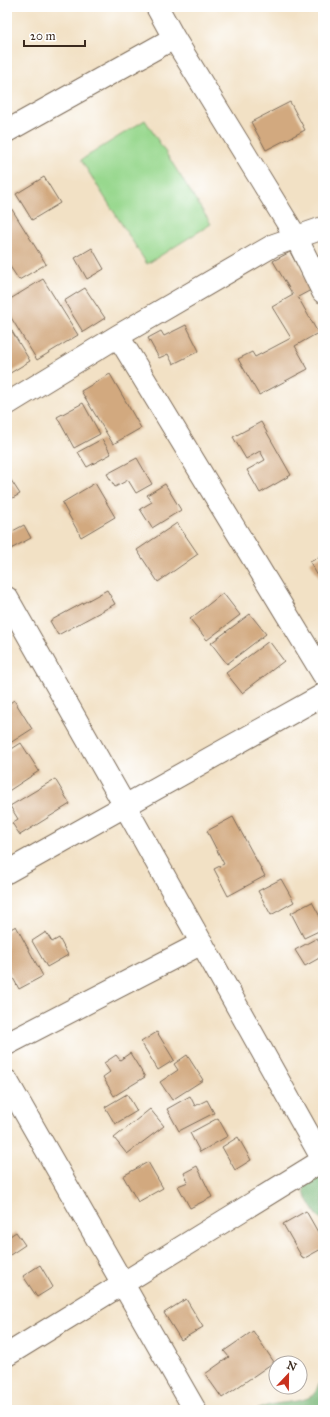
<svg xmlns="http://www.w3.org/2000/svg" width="330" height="1417" font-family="'IM FELL Great Primer',serif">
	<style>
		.green { fill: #98d88e; stroke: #6a8156 }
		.forest { fill: #7ab879; stroke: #5a714c }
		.building { fill: #d2a97f }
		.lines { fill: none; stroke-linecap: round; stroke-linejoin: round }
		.minor-casing { stroke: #7b6a58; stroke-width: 24 }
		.minor { stroke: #fff; stroke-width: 22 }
	</style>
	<rect width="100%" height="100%" fill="#fff"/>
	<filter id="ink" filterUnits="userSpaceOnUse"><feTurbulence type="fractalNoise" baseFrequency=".025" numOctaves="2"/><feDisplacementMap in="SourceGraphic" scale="8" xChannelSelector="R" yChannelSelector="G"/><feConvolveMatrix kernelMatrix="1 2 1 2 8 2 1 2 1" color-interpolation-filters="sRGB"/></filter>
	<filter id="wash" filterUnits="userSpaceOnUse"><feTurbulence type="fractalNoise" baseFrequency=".012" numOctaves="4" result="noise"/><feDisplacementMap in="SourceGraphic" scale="16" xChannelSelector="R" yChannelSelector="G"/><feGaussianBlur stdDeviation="0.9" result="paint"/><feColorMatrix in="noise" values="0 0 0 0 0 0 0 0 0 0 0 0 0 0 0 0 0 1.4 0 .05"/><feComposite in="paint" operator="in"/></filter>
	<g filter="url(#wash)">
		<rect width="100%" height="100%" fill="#f2e1c5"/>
		<path class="green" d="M145,120L211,224L147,264L81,160Z"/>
		<path class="forest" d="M313,1175L323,1179V1220L318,1217L305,1195L304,1188L306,1179Z
			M323,1373V1410H257C273,1400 303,1405 314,1394C318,1389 320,1379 323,1373Z"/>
		<g id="blocks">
			<path class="building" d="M290,102L305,130L266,150L251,122Z
				M44,177L60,203L32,220L16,194Z
				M8,203L46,264L19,280L7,262V204Z
				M92,248L104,269L87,279L75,258Z
				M290,252L311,290L298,297L318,333L295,346L308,369L259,395L238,359L252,352L255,357L291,338L272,307L293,295L273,261Z
				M43,279L78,335L37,360L7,311V301Z
				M85,288L105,318L83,332L64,301Z
				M7,323L30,361L7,375Z
				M186,325L199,351L173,364L168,354L159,358L148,338L161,331L164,336Z
				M110,374L141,428L113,444L81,391Z
				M83,403L100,434L74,448L57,417Z
				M261,422L291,475L260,493L247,470L265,460L260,451L246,459L233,437Z
				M102,439L111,454L87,467L78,452Z
				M137,458L152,484L136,493L128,480L115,487L107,474Z
				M7,474L20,494L7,501Z
				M95,483L115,517L81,537L62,503Z
				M165,484L181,510L152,528L140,509L152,502L147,495Z
				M177,523L198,554L158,582L137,550Z
				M24,525L31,538L7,551V534Z
				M323,555V585L310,562Z
				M107,590L115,604L58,635L50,621Z
				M223,593L240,615L207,640L190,619Z
				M250,614L266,634L227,664L211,643Z
				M269,641L284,661L242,693L226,673Z
				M14,700L32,729L7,745V705Z
				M21,743L39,771L7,792V752Z
				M55,779L70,804L20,835L12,823L18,819L10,806Z
				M233,817L265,876L228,896L214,869L224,864L207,831Z
				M281,879L294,902L271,915L258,891Z
				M312,902L323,922V929L304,938L291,913Z
				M16,926L43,976L19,989L7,967V931Z
				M46,932L52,942L59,938L68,955L47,967L32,941Z
				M317,938L323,948V956L305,966L295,950Z
				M157,1032L174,1060L158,1070L141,1042Z
				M130,1053L145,1077L114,1096L103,1077L110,1072L104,1063L116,1055L120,1060Z
				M187,1055L203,1080L172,1100L160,1082L178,1070L174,1064Z
				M127,1094L137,1111L115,1124L105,1107Z
				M190,1096L195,1106L207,1100L214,1113L179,1131L167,1109Z
				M150,1109L164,1126L127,1154L114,1138Z
				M218,1118L228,1136L200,1152L190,1133Z
				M238,1137L251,1160L235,1170L222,1147Z
				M148,1162L163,1188L138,1202L123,1176Z
				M197,1166L212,1197L190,1208L178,1186L188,1182L184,1173Z
				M306,1211L323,1241V1248L303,1259L283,1224Z
				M16,1232L25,1245L7,1257V1238Z
				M40,1265L53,1287L37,1297L23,1276Z
				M186,1299L203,1327L181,1340L164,1313Z
				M253,1331L274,1362L222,1398L205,1374L229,1357L224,1351Z"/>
		</g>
	</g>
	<g filter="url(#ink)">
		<use href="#blocks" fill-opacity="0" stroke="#7b6a58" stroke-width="1"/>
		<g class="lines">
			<defs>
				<path id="minor" d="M157,7L174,38L296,237L323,292
					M7,131L174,38
					M118,336L323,674
					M7,404L118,336L274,245L323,228
					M7,598L125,806L323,1160
					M7,872L323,695
					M7,1044L202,943
					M7,1081L195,1410
					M7,1355L323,1160"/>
			</defs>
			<use href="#minor" class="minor-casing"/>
			<use href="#minor" class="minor"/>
		</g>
	</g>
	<rect width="330" height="1417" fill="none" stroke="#fff" stroke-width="24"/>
	<g transform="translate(288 1375) rotate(22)"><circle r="19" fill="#ffffff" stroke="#b1aaa5"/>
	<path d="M0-3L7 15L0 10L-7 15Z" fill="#c8321e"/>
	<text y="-6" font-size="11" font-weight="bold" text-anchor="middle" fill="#3b2a1e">N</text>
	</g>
	<path d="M24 40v6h61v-6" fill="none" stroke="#3b2a1e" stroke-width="2"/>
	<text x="30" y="40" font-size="12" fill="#3b2a1e" stroke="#ffffff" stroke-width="3" paint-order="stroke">20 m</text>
</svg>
